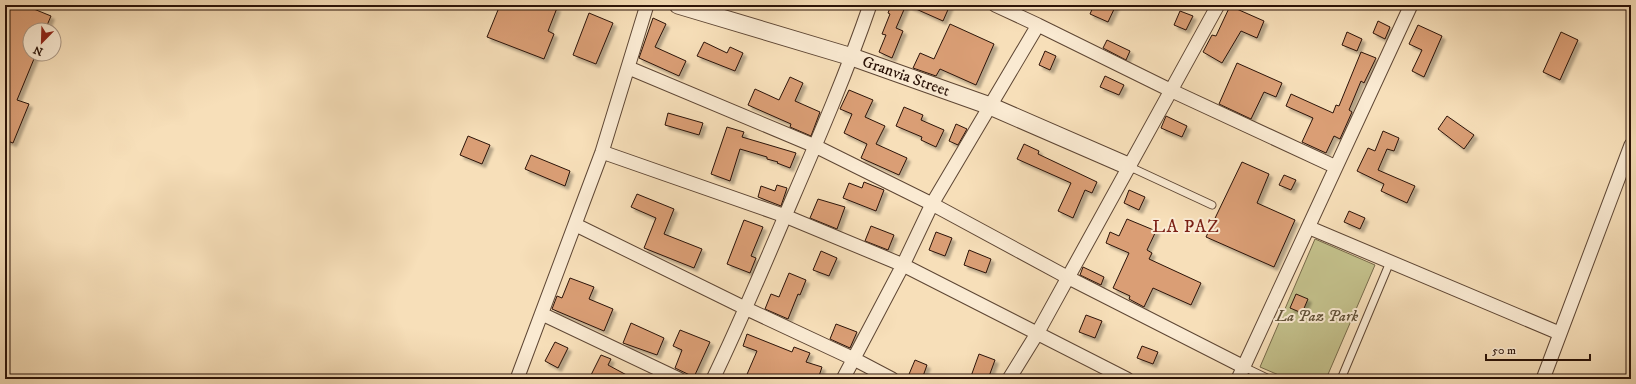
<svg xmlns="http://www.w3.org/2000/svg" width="1636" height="384" font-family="'IM FELL DW Pica',serif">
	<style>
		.green { fill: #c3c08b; stroke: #776a4a }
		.building { fill: #da9e74; stroke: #2b1308; filter: url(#shadow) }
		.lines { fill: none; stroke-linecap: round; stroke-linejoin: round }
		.service-casing { stroke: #5e4634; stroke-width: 9 }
		.minor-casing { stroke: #5e4634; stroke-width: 15 }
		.tertiary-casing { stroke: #5e4634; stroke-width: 19 }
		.service { stroke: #faead2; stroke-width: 7 }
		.minor { stroke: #faead2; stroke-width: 13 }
		.tertiary { stroke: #faead2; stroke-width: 17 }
		.labels { text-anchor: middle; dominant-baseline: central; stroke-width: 4; stroke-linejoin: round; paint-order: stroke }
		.street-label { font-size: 16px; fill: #2b1308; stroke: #faead2 }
		.park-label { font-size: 16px; font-style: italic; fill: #605036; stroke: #faead2 }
		.quarter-label { font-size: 18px; letter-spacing: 1px; fill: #7a1f14; stroke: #faead2 }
	</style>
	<defs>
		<filter id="shadow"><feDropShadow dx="3.5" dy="3.5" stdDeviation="1" flood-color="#0004"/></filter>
	</defs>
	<rect width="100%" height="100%" fill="#f7dfb9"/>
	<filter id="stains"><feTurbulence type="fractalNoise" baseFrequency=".005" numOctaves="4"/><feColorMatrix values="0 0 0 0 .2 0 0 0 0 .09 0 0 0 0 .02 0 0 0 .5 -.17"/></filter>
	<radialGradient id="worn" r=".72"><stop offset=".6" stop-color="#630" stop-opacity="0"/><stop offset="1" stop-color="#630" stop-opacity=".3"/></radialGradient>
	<path class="green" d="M1315,239L1375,265L1326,379H1288L1260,367Z"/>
	<path class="building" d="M5,5H24L51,16L45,30H30V54H36L17,100L29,104L13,143L5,140Z
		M500,5H549L557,8L548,31L554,34L544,59L487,37Z
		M891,5H906L896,28L903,31L892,58L879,52L886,35L882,34L890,14L888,13Z
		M907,5H950L943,21Z
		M1094,5H1116L1108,22L1090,14Z
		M1230,6L1264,21L1257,38L1241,31L1222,63L1203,52L1212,35L1216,36Z
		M1180,11L1193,16L1186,30L1174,25Z
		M589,13L613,23L596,64L573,55Z
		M653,18L666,24L655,47L686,61L679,76L639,58Z
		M1378,21L1390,27L1385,39L1373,33Z
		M950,24L994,44L976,85L940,69L936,76L913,68L920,53L934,59Z
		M1418,25L1442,36L1424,77L1412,71L1422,50L1409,44Z
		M1347,32L1362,39L1357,51L1342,45Z
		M1561,32L1578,40L1560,80L1543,72Z
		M1107,40L1130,51L1126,60L1103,48Z
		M704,42L727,53L730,47L743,53L735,71L697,56Z
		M1045,51L1056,56L1050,70L1039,65Z
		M1361,52L1376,58L1364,83L1361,81L1349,110L1352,112L1340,139L1334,136L1326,153L1302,142L1313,118L1286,106L1291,94L1333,113L1336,105L1339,106Z
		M1237,63L1282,83L1276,97L1264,92L1251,119L1219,104Z
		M1105,76L1124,85L1119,95L1100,87Z
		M790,77L803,83L795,101L820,112L811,136L790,127L791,124L748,105L755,89L779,100Z
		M849,90L873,100L865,117L885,126L876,144L907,158L899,175L861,158L867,144L844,133L852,114L840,109Z
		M904,107L923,115L921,120L944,130L936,147L921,140L922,137L896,126Z
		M668,113L703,123L699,135L665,125Z
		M1166,116L1187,126L1182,137L1161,128Z
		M1447,116L1474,135L1464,149L1438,129Z
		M956,124L967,129L958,145L949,141Z
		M727,127L744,132L742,137L796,153L790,168L777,163L778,162L767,159V157L740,149L730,181L711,174Z
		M1383,131L1399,138L1394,151L1387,149L1378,170L1415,186L1407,203L1381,191L1384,184L1357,171L1368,148L1375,151Z
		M468,136L490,145L482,164L460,155Z
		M1024,144L1039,151L1038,154L1097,182L1092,193L1085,190L1073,218L1058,211L1071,183L1017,159Z
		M531,155L570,171L565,186L525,169Z
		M1242,162L1269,174L1257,203L1295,220L1274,267L1206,237Z
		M1284,175L1296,180L1291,190L1279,185Z
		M864,182L884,190L876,211L843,198L849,183L862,188Z
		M777,185L787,188L781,206L758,197L761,186L775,191Z
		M1129,190L1145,197L1139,210L1124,203Z
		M637,194L674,209L664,234L702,249L694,268L644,248L656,218L631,207Z
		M818,199L845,207L837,229L810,218Z
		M1349,211L1365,218L1360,229L1344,222Z
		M1127,219L1156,231L1147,250L1152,253L1149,259L1201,283L1191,305L1153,288L1144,307L1129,299L1130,296L1113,288L1129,253L1106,243L1110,232L1119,236Z
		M744,220L763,227L751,256L756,258L750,273L727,264Z
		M871,226L894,235L888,250L865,241Z
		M936,232L952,238L945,256L929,250Z
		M969,250L991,259L986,273L964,265Z
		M821,251L837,258L829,276L813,270Z
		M1083,267L1104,277L1101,285L1080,275Z
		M789,273L806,280L800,295L798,294L788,319L765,309L771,294L779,297Z
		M570,278L594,287L589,299L613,309L604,331L552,309L557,296L562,298Z
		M1296,294L1308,299L1302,313L1290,308Z
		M1086,315L1102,321L1095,338L1079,332Z
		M631,323L664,338L657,355L623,343Z
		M836,324L857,332L850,348L830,339Z
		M680,330L710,342L694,377L675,368L682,350L673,346Z
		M747,334L792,352L794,347L810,353L806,362L822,367L818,379H745L757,351L743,346Z
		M555,342L568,348L558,368L545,361Z
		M1142,346L1158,352L1153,364L1137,358Z
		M979,354L995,360L988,379H970Z
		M601,355L611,359L608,365L634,379H589Z
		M915,360L927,365L922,379H907Z"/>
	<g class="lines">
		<defs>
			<path id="service" d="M1128,166L1212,205
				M1244,367L1269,379
				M1341,379L1390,262"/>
			<path id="minor" d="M995,5L1038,25L1170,90L1336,167
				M629,68L815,146L932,204L1067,277L1244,367
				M602,152L785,216L903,265L1127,379
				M576,225L747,309L854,359L892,379
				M1310,228L1559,333
				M542,314L679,379
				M517,379L602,152L647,5
				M713,379C741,321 766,261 791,202C819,137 847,72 870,5
				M843,379L903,265L932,204L1038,25
				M1009,379L1038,332L1218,5
				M1238,379L1411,5
				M1543,379L1631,145"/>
			<g id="tertiary">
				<path id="s1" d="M678,5L852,57L990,106L1128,166"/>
			</g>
		</defs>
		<use href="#service" class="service-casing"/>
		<use href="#minor" class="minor-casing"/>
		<use href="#tertiary" class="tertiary-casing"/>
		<use href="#service" class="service"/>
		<use href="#minor" class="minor"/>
		<use href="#tertiary" class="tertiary"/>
	</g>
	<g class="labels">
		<g class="street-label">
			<text stroke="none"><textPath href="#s1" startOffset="239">Granvia Street</textPath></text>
		</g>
		<g class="park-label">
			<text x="1317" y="316">La Paz Park</text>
		</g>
		<g class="quarter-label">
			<text x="1186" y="227">LA PAZ</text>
		</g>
	</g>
	<rect width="1636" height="384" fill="none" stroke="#f7dfb9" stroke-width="20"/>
	<rect x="6" y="6" width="1624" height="372" fill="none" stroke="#2b1308" stroke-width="2"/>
	<rect x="10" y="10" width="1616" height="364" fill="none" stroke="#2b1308"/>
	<g transform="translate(42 42) rotate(203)"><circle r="19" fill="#faead2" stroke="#a79481"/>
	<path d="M0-3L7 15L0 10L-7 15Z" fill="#8f2418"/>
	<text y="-6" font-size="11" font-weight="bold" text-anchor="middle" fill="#2b1308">N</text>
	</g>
	<path d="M1486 354v6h104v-6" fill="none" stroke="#2b1308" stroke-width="2"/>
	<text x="1492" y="354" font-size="12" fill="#2b1308" stroke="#faead2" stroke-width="3" paint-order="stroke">50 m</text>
	<rect width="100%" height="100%" filter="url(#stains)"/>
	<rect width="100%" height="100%" fill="url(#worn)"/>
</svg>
